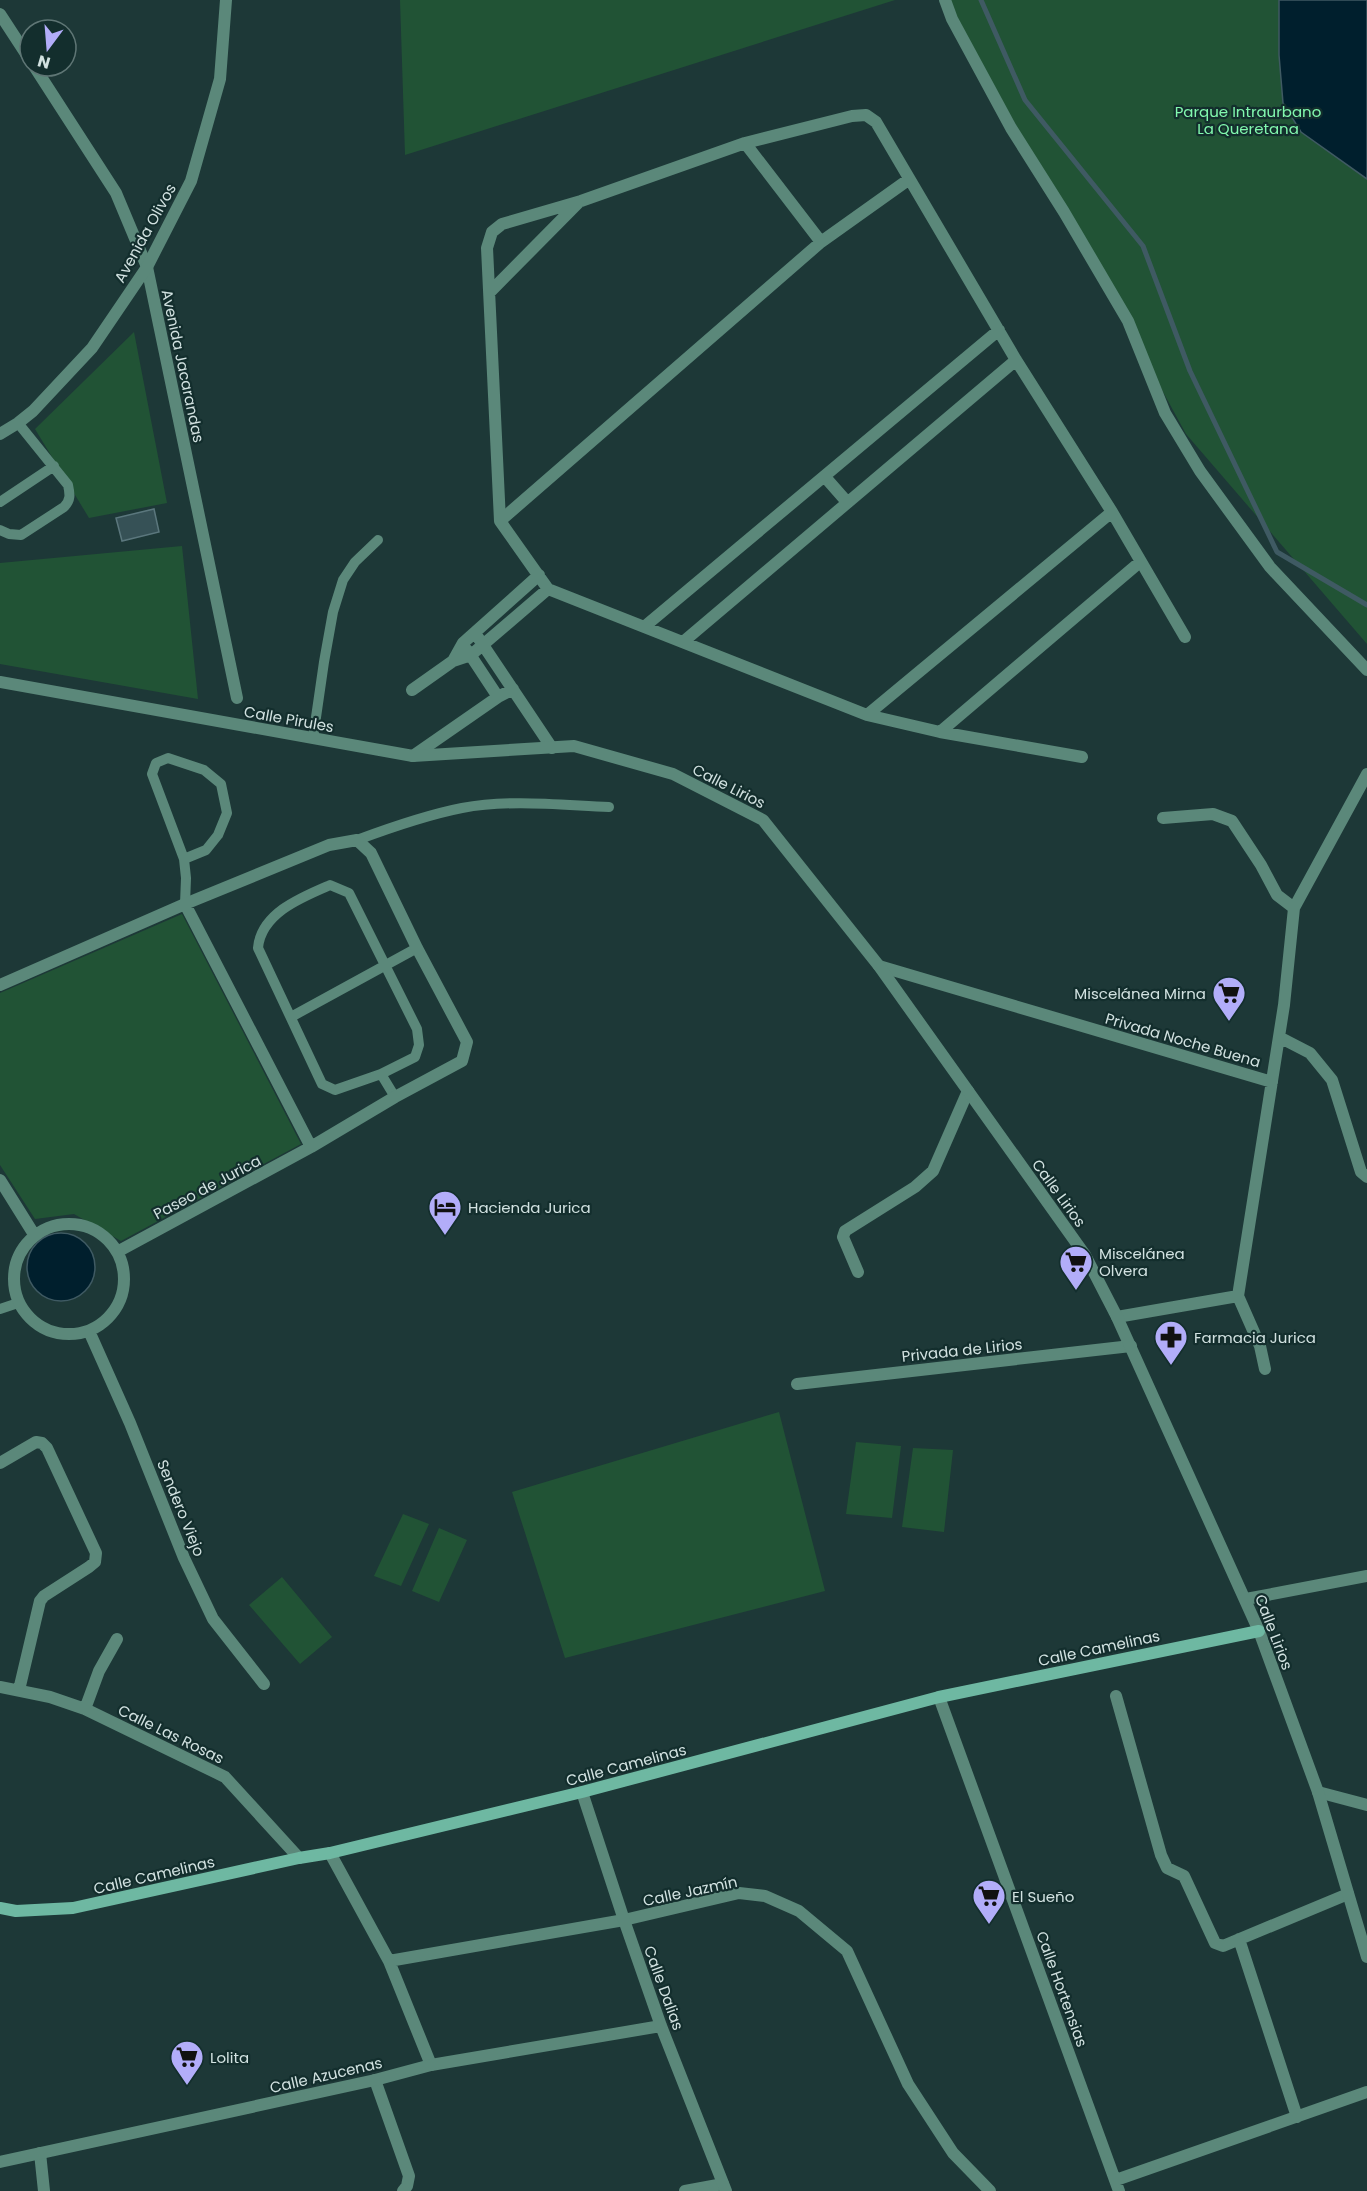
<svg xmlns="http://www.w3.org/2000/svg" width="1367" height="2191" font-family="Poppins,sans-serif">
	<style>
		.green { fill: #215335 }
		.water { fill: #001f2d; stroke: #3f5a63; stroke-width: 1.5 }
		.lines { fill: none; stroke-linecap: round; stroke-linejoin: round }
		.stream { stroke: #3f5a63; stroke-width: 5 }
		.building { fill: #365156; stroke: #5b777d; stroke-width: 1.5 }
		.service { stroke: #5b887a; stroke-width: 10 }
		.minor { stroke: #5b887a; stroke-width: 12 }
		.tertiary { stroke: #5b887a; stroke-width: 12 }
		.secondary { stroke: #6eb8a2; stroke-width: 12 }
		.labels { text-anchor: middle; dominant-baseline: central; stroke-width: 4.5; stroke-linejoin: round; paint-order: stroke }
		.park-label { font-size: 15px; fill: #82f8ae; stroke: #132e2d }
		.street-label { font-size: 15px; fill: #d2e2e1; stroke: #132e2d }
		.poi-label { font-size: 15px; fill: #d2e2e1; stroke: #132e2d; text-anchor: start }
	</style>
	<rect width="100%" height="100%" fill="#1d3837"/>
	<path class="green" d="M400,0H895L405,155Z
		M946,0H1367V644L1186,434L1096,269Z
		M134,332L167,503L89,518L35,429Z
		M182,546L198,699L0,664V563Z
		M182,914L301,1144L121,1241L74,1214L35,1219L0,1165V993Z
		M779,1412L825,1591L565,1658L512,1492Z
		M856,1442L901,1446L892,1518L846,1514Z
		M913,1448L953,1450L944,1532L902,1527Z
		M403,1514L429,1524L401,1586L374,1576Z
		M439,1528L467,1540L439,1602L412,1591Z
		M282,1577L332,1637L300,1664L249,1605Z"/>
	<path class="water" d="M1279,0H1367V179L1301,132L1283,103L1279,55Z
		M27 1267a34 34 0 1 1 68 0a34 34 0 1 1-68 0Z"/>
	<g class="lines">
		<path class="stream" d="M981,0L1025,100L1143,246L1190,371L1277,552L1367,605"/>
	</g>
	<path class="building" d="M154,509L159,532L122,541L116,518Z"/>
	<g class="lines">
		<path class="service" d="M0,502L54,466
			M0,530L9,534L21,535L64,507C71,500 70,494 68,485L18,423
			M313,738L324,662L333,612L343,580L355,562L378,540
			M357,840C392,827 426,815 462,808C510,799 561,805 609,807
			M184,859L206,850L218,835L227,813L221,784L204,770L168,758L156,763L152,774L184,859L186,878L185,904
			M330,885L349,893L417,1029L419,1045L415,1057L381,1074L335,1090L322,1084L258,948C261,913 302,897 330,885Z
			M291,1017L417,948
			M381,1074L395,1097
			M0,1309L18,1303"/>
		<path class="minor" d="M945,0L952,19L1011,128L1064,212L1128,321L1165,413L1200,471L1270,567L1367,670
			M0,14L30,60
			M34,66L116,193L147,267L237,698
			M745,143L821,242
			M490,292L578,203
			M825,477L847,502
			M500,521L821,242L908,180
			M644,627L999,330
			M475,633L552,748
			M683,642L1016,360
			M467,650L498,697
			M453,661L463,643L539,575
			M412,690L453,661L471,655L548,589
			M867,715L1112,512
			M940,732L1140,562
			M413,756L498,697L513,689
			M1082,757L940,732L867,715L548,589L500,521L487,248L492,232L502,224L581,201L745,143L852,116L866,115L876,122L1016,360L1112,512L1185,637
			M1163,818L1213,814L1232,821L1261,865L1277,895L1294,908
			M185,904L311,1147
			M879,966L1272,1082
			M0,985L185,904L329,845L357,840L371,853L417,948L467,1042L462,1061L395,1097L311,1147L117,1252
			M1279,1037L1310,1053L1332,1080L1361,1172L1367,1177
			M0,1180L35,1236
			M14 1279a55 55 0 1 1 110 0a55 55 0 1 1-110 0Z
			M858,1272L843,1237L845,1231L915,1187L933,1171L968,1091
			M1117,1317L1238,1296
			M89,1331L130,1423L184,1558L213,1619L264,1684
			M1265,1369L1260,1346L1238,1296L1284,1005L1294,908L1367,774
			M797,1384L1131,1346
			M0,1463L36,1442L42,1443L47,1448L96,1553L95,1562L89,1567L44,1596L40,1601L19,1690
			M1246,1599L1367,1576
			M0,1687L50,1697L85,1709L225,1777L299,1858
			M1116,1696L1161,1855L1167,1868L1184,1876L1215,1943L1223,1946L1348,1894
			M939,1697L1119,2191
			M85,1709L99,1671L117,1639
			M1318,1792L1367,1805
			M330,1853L389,1961L431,2065
			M1239,1939L1297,2117
			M389,1961L624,1920L739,1893L765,1896L799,1911L847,1951L908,2084L953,2153L990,2191
			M375,2080L409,2176L407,2186L403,2191
			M40,2153L44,2191
			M1116,2180L1367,2092
			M685,2191L723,2184"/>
		<path class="tertiary" d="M0,434L18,423L33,411L92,348L147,267L191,181L220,79L226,0
			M0,682L413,756L574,746L673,774L763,820L879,966L1085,1255L1117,1317L1259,1631L1318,1792L1367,1957
			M582,1792L624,1920L661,2026L726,2191
			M0,2162L375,2080L431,2065L661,2026"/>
		<path class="secondary" d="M0,1908L16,1911L73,1908L299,1858L330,1853L582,1792L939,1697L1259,1631"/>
	</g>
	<defs>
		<symbol id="supermarket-pin" viewBox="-11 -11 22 30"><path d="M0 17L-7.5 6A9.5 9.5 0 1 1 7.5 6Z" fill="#b2adf9" stroke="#132e2d"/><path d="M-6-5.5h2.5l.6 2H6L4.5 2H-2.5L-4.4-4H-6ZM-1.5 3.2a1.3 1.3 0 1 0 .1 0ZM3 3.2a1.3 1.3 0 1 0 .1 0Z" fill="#111"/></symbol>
		<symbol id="hotel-pin" viewBox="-11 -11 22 30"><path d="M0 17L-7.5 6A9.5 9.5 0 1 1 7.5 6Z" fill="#b2adf9" stroke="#132e2d"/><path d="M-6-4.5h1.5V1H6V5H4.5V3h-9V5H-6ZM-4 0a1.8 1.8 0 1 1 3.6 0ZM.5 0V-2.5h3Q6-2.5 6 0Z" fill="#111"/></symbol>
		<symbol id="pharmacy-pin" viewBox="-11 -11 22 30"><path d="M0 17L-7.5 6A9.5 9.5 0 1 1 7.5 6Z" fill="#b2adf9" stroke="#132e2d"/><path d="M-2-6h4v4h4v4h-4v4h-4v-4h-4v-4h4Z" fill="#111"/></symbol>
	</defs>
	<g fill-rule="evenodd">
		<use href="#supermarket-pin" x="1210" y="974" width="38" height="52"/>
		<use href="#hotel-pin" x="426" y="1188" width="38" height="52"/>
		<use href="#supermarket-pin" x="1057" y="1243" width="38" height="52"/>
		<use href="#pharmacy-pin" x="1152" y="1318" width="38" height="52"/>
		<use href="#supermarket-pin" x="970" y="1877" width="38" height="52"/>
		<use href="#supermarket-pin" x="168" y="2038" width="38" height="52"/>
	</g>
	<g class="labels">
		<g class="park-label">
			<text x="1248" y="111">Parque Intraurbano<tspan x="1248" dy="17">La Queretana</tspan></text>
		</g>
		<g class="street-label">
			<text transform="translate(145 233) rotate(-61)">Avenida Olivos</text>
			<text transform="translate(183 366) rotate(78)">Avenida Jacarandas</text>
			<text transform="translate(289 719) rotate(10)">Calle Pirules</text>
			<text transform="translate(729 786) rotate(27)">Calle Lirios</text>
			<text transform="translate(1183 1040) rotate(16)">Privada Noche Buena</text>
			<text transform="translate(207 1187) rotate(-28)">Paseo de Jurica</text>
			<text transform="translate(1059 1193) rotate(54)">Calle Lirios</text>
			<text transform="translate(962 1350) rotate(-6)">Privada de Lirios</text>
			<text transform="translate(181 1508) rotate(68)">Sendero Viejo</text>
			<text transform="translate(1274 1632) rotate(69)">Calle Lirios</text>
			<text transform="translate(1099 1648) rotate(-12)">Calle Camelinas</text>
			<text transform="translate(171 1734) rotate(26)">Calle Las Rosas</text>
			<text transform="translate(626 1765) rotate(-15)">Calle Camelinas</text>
			<text transform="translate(154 1875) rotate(-13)">Calle Camelinas</text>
			<text transform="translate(690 1891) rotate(-12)">Calle Jazmín</text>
			<text transform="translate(664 1988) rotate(70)">Calle Dalias</text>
			<text transform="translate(1062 1989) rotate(70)">Calle Hortensias</text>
			<text transform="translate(326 2075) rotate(-13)">Calle Azucenas</text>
		</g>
		<g class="poi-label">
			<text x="1206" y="993" text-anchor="end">Miscelánea Mirna</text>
			<text x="468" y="1207">Hacienda Jurica</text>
			<text x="1099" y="1253">Miscelánea<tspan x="1099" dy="17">Olvera</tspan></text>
			<text x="1194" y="1337">Farmacia Jurica</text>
			<text x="1012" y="1896">El Sueño</text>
			<text x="210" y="2057">Lolita</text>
		</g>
	</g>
	<g transform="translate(48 48) rotate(196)"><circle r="28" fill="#132e2d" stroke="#5f7675" stroke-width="1.5"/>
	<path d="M0-4.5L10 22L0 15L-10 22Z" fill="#b2adf9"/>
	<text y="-9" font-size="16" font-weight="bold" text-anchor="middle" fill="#d2e2e1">N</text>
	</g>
</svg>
